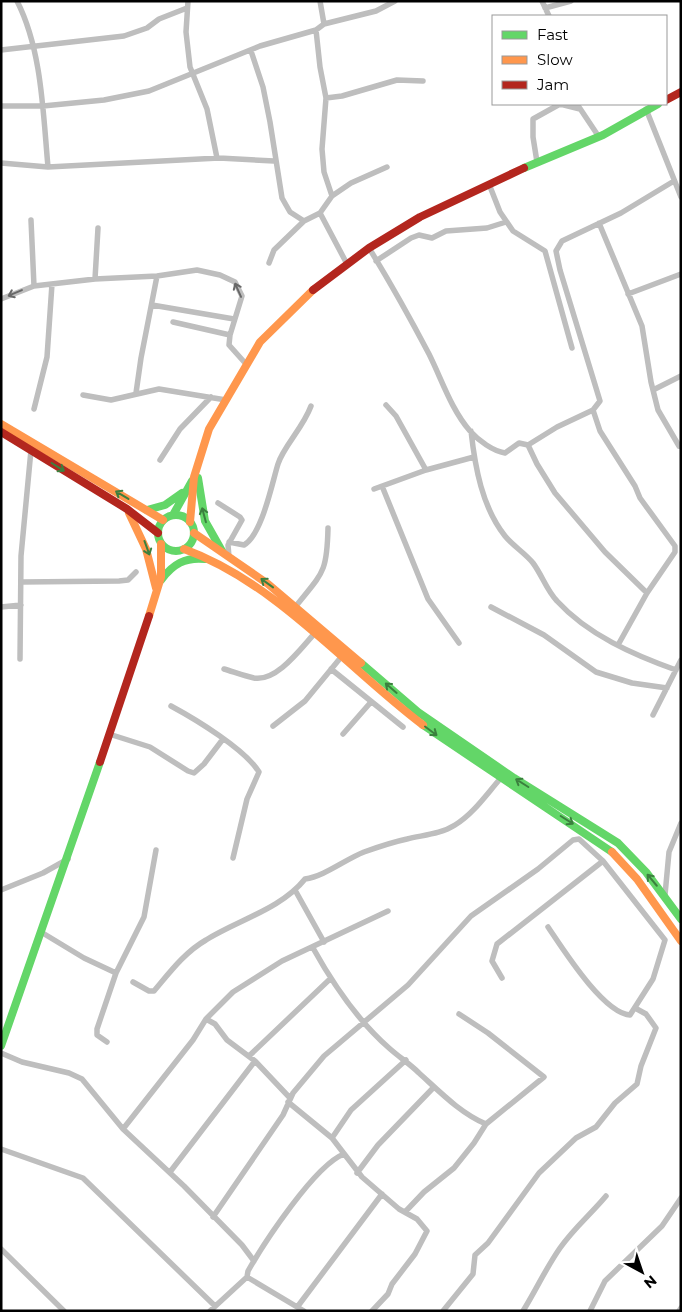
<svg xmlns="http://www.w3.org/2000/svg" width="682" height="1312" font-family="Montserrat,sans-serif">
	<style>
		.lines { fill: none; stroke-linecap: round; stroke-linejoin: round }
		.street { stroke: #bebebe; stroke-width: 5.5 }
		.fast { stroke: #63d668; stroke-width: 8 }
		.slow { stroke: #ff974d; stroke-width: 8 }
		.jam { stroke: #b3261e; stroke-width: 8 }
		.oneway { stroke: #686868 }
		.oneway2 { stroke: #3b803e }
	</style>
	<rect width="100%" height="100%" fill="#fff"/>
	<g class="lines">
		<path class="street" d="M17,1C42,50 43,113 48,167
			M188,1L186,32L190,67L207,109L217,158
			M320,1L324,24
			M542,1L549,16
			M545,8L571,1
			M316,30L320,67L326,98L322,149L324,172L332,196
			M1,50L124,36L147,28L159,19L187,8
			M251,51L263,87L270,122L282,198L290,212L304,221
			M326,98L342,96L397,80L423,81
			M577,104L599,137
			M1,106H43L104,100L149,91L260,46L316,30L324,24L376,11L395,1
			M646,109L681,197
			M537,162L533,137V119L560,104L580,109
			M1,163L48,167L219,158L274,161
			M489,184L500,212L513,231L545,251L572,348
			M320,213L347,264
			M31,220L34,286
			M599,223L642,326L651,382L658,410L679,446
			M369,248C390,282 410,318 429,354C442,380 451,409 470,431C479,441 493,451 505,453L519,443L528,445L557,427L593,410L600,401L560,270L556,251L562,241L621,213L674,181
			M376,261L411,238L419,235L432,238L446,231L487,228L506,222
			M269,263L274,250L304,221L320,213L332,196L351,183L387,167
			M95,279L98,228
			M628,294L681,274
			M1,299L34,286L95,279L157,276L197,270L220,275L235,282L242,296L230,335L229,345L246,364
			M152,305L234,319
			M173,322L230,335
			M653,390L681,376
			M136,393L141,358L157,276
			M83,395L111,400L159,389L226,400
			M386,405L396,416L426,470
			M34,409L47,357L52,284
			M593,410L600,431L635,486L640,498L675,546V552L647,593L618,645
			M471,431C475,467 482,507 505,536C513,546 525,553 533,563C542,575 547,591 557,601C588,635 634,655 676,670
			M528,445L537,464L555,493L605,552L647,593
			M160,460L180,429L211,397
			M382,486L428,599L459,643
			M374,489L426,470L474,457
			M218,503L240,517L242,520L228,545L229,557
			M229,542L244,545C262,535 272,483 278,464C283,447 303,428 311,406
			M22,582L119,581L128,580L136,572
			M296,606C323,572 327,573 328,528
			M1,607L21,605
			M491,607L544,635L596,672L632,683L667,688
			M20,659L21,556L31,450
			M224,669C234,672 244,676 254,678C277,682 301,648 315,633
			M331,669L403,727
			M171,706C195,719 245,749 259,772L247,799L233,858
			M653,715L681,660
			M273,726L305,701L342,656
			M109,734L150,747L188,771L194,773L204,764L223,739
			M343,734L371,702
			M1,890L43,873L68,859
			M295,890L324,942
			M665,895L669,852L681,823
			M548,927C563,949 603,1013 630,1015L653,979L665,940L603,861
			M41,932L84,958L116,973
			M313,948C333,984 358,1021 389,1048C399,1057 410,1064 419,1073C439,1091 460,1113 486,1124
			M133,982L149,991H154C170,972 185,952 206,940C238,920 281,909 305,879C325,876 344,860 364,852C378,847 393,842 407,839C423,835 441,834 455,825C473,814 486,795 500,779
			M206,1019L215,1024L227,1040L255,1061L290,1098
			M107,1042L97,1035V1029L116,973L144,917L156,850
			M1,1053L22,1062L69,1073L82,1079L123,1129L184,1186L242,1245L254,1261
			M249,1056L330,979
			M288,1102L332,1138L362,1177L399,1209L417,1219L427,1231L415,1254L392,1284L388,1294L372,1311
			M123,1129L193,1040L206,1019L233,992L282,961L388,911
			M332,1138L351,1110L406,1060
			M1,1149L83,1178L215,1306
			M170,1172L255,1061
			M357,1173L378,1145L434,1087
			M405,1212L424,1192L454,1168L474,1143L486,1124L544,1077L488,1033L459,1014
			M213,1217L283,1115L293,1093L324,1056L408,985L471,916L538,869L573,840L579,839L603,861L497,944L492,961L502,978
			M1,1249L64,1311
			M247,1277L304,1311
			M298,1306L382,1194
			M210,1311L247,1277L248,1271C264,1243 315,1165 344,1154
			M443,1311L473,1274L475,1255L488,1243L539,1173L576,1138L596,1127L615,1103L637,1084L641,1066L656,1028L646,1014L635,1008
			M523,1311C536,1290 546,1268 560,1248C574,1228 591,1214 606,1196
			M590,1311L605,1281L662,1226L681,1198
			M679,1311L681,1308"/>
		<path class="fast" d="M524,168L603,135L658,104
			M198,478L205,521L222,551
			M147,510L165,505L182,493
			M173,515L192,481
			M158 533a18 18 0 1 1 36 0a18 18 0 1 1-36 0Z
			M161,580C173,564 185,557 205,559
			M361,663L418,712L514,778L618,843L646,872L681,919
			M423,725L612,852
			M1,1046L100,762"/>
		<path class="slow" d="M1,424L163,520
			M129,513L146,549L156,588
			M190,522L194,477L209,429L260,342L313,290
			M194,533L268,584L361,663
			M184,549C277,583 345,666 423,725
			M149,616L161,577V544
			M612,852L637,879L681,941"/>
		<path class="jam" d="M666,100L681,92
			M313,290L369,248L420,217L524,168
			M1,432L127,509L158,533
			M100,762L149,616"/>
	</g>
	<defs><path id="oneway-shaft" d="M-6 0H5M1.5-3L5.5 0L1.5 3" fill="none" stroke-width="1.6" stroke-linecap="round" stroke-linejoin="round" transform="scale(1.25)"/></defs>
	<g class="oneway">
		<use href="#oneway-shaft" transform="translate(238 290) rotate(-114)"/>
		<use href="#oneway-shaft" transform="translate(15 293) rotate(157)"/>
	</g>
	<g class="oneway2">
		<use href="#oneway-shaft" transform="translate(58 467) rotate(32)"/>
		<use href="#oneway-shaft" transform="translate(122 495) rotate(-149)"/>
		<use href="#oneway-shaft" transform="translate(204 515) rotate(-105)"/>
		<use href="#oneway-shaft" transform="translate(147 548) rotate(70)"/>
		<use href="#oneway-shaft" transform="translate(267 583) rotate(-144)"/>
		<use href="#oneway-shaft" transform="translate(391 688) rotate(-139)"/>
		<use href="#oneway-shaft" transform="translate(431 731) rotate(37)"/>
		<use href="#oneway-shaft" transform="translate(522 783) rotate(-148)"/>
		<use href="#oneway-shaft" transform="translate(567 820) rotate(32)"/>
		<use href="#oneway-shaft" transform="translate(652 880) rotate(-130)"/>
	</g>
	<rect width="682" height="1312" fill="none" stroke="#000000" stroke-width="5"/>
	<rect x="492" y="15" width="175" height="90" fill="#ffffff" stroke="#999999"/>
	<rect x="502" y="31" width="25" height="8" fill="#63d668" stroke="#999999"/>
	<text x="537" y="40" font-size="15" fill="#000000">Fast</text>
	<rect x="502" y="56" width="25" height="8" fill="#ff974d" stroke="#999999"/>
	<text x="537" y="65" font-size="15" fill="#000000">Slow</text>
	<rect x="502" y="81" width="25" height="8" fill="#b3261e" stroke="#999999"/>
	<text x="537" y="90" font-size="15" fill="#000000">Jam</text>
	<g transform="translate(642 1272) rotate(140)" stroke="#ffffff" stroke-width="4" paint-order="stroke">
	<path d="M0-4L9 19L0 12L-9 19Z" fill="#000000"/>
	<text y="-8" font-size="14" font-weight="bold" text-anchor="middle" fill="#000000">N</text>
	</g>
</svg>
